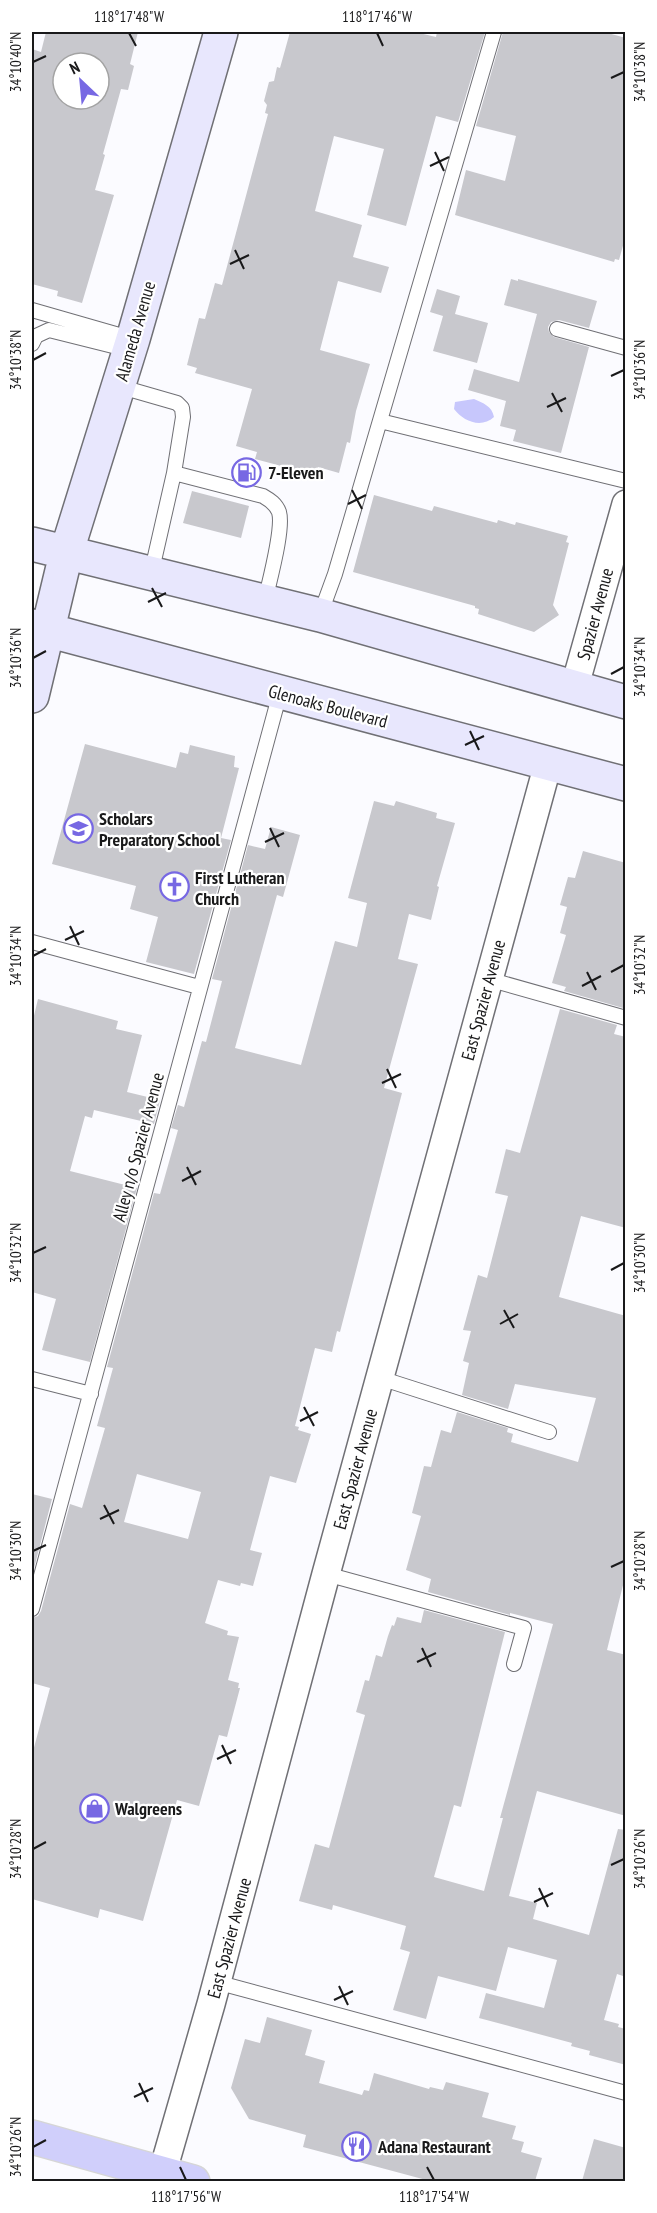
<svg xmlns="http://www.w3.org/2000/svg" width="657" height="2213" font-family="'PT Sans Narrow',sans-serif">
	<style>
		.water { fill: #c7c7fc }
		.building { fill: #c8c8cd; fill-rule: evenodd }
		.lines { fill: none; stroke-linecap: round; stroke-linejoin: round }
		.lane-casing { stroke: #707075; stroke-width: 16 }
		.street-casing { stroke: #707075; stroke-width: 30 }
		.secondary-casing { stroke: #707075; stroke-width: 36 }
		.primary-casing { stroke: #d6d6d6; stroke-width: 36 }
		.lane { stroke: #fff; stroke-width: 14 }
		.street { stroke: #fff; stroke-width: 27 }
		.secondary { stroke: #e8e7fd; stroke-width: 33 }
		.primary { stroke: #d0cffb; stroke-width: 33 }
		.ticks { fill: none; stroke: #19191a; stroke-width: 2 }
		.labels { text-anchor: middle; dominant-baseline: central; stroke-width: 4.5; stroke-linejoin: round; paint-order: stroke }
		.street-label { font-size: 18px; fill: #19191a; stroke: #fff }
		.poi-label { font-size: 18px; font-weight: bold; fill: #19191a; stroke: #fff; text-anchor: start }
		.neatline { fill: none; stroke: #19191a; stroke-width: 2 }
		.ticks-label { font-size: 15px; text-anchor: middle; fill: #19191a }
	</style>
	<rect width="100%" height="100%" fill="#fbfbff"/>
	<path class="water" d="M474,399C483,403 492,406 494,417C481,429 463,421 454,409L455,402Z"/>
	<path class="building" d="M46,32H138L130,64L134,66L128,90L121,89L103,154L105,155L95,190L114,195L82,303L57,296L58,291L32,284V49L41,52ZM63,63H99V99H63Z
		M290,32H415L436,37L437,32H485L458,122L436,116L406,226L367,215L384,149L334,136L315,211L362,225L353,257L389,267L381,293L338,281L320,350L370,364L356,411L350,443L347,442L339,473L318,467L315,475L255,459L257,452L236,446L252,389L195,373L197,368L187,365L199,318L205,319L215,283L222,285L268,114L265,113L267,105L264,101L269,82L274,81L277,67L280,68Z
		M503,32H604L626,38V235L619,260L615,259L614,262L455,215L466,170L505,181L516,136L476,126Z
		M511,279L518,281V279L597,301L589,328L559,320L551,322L548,327L549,332L554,337L589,347L561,453L513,441L516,430L500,426L506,401L468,390L474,369L519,382L537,314L504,305Z
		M437,289L460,296L455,314L488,323L477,363L433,351L443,316L430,312Z
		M192,491L249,506L241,538L183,523Z
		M374,495L432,511L434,506L497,523L498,520L515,525L516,522L568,536L566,542L569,543L553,605L559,615L534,632L478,614L479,609L475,608V606L353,572Z
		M85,744L176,768L180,752L188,754L190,745L235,756L234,767L239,768L221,838L231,840L194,974L146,962L158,917L130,909L136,886L52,864Z
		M374,801L394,806L396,801L437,813L436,818L455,823L437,886L439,887L431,920L409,914L398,959L418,964L384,1088L402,1093L340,1332L337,1331L332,1352L315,1348L295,1426L299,1427L298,1430L311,1434L296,1483L270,1476L250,1550L262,1553L253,1586L241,1583L240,1586L218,1580L205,1623L228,1631L227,1635L239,1637L228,1680L239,1683L238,1688H240L227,1737L219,1735L199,1806L177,1800L143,1921L100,1909L98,1918L32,1899V1755L50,1688L32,1683V1618L38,1616L41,1611L70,1504L82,1508L105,1428L97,1426L113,1368L107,1367L154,1193L160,1194L178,1130L171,1128L178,1105L184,1107L202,1041L206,1042L222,981L212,979L248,845L265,849L271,827L300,835L283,897L277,895L235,1048L301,1065L335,941L357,947L367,903L348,898ZM137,1474L201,1492L188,1539L124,1522Z
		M583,851L626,863V1002L623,1008L564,991L566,987L552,983L566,935L560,933L567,907L560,905L568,877L575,878Z
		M38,999L118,1021L116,1029L142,1035L127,1092L160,1100L154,1124L94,1110L92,1118L85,1116L70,1171L137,1188L90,1362L42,1350L56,1299L32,1292V1024Z
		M560,1009L617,1025L614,1034L626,1037V1228L581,1216L559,1297L626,1316V1573L607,1650L626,1655V1816L537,1791L509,1896L537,1903L533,1919L589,1935L618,1829L626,1830V1977L617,1974L604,2020L619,2024L618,2027L626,2029V2065L589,2055L590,2051L571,2046L572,2043L479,2018L486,1993L544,2008L557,1960L508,1947L496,1991L438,1976L426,2019L393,2010L410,1952L400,1949L406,1926L333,1905L332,1910L299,1901L315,1844L329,1848L365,1715L356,1712L365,1680L369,1681L376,1655L382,1657L388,1636L392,1625L394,1626L397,1617L421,1623L424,1610L505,1632L461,1807L454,1805L434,1877L484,1891L503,1818H500L553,1624L510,1613V1615L428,1592L431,1579L406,1570L421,1516L412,1513L424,1466L431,1467L441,1430L451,1433L457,1412L508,1428L507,1432L513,1434L511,1442L578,1462L596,1398L515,1384L508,1409L462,1395L469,1363L463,1361L471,1331L463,1330L478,1275L487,1278L508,1196L495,1193L506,1149L520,1153Z
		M32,1494L52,1499L32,1576Z
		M267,2017L312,2030L305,2055L325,2061L319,2083L362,2095L364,2090L369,2091L374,2073L429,2089L430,2087L443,2090L446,2082L489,2093L482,2117L516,2126L512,2139L524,2142L521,2152L542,2158L535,2181H430L303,2147L306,2135L249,2119L231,2088L245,2039L260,2043Z
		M594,2139L626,2148V2181H582Z"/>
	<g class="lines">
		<defs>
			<path id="lane" d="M32,310L133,339
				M557,329L626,348
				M32,344L36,336L49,330L129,350
				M118,386L177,403L182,408L183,417L174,473
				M380,421L626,481
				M151,574L174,473L263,496C270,500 276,504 279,512C284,529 269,582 265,601
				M320,615L335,574L494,32
				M32,942L199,987
				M488,979L626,1018
				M380,1378L549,1432
				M32,1379L91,1394
				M326,1574L524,1628L514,1664
				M32,1609L280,693
				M216,1982L626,2093"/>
			<path id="street" d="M574,689L626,504
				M162,2174L211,2004L326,1574L548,764"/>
			<path id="secondary" d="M32,544L320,615L626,702
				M32,626L626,784
				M32,696L66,554L133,339L221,32"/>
			<path id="primary" d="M32,2137L193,2182"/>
		</defs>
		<use href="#lane" class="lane-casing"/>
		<use href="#street" class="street-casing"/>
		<use href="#secondary" class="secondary-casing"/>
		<use href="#primary" class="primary-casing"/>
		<use href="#lane" class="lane"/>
		<use href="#street" class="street"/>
		<use href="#secondary" class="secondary"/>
		<use href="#primary" class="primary"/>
	</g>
	<path class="ticks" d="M129,33L136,46M377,33L383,46M33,62L46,56M611,78L624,72M435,152L444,171M430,166L449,157M235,250L244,269M230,264L249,255M33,360L46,353M611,376L624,370M552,393L562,412M547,407L566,398M352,490L362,509M348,504L366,495M152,588L162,607M148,602L166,593M33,658L46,651M611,674L624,667M470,731L479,750M465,745L484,736M270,828L279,847M265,842L284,833M70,926L79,945M65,940L84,931M33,956L46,949M587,972L596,990M611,972L624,965M582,986L601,976M387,1069L396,1088M382,1083L401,1074M187,1167L196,1185M182,1181L201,1171M33,1253L46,1247M611,1270L624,1263M504,1310L514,1328M500,1324L518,1314M304,1407L314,1426M300,1421L318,1412M104,1505L114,1524M100,1519L119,1510M33,1551L46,1545M611,1567L624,1561M422,1648L431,1667M417,1662L436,1653M222,1745L231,1764M217,1759L236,1750M33,1849L46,1842M611,1865L624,1859M539,1888L548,1907M534,1902L553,1893M339,1986L348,2005M334,2000L353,1991M139,2083L148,2102M134,2097L153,2088M33,2147L46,2140M180,2167L186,2180M427,2167L434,2180"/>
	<defs>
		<symbol id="fuel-ring" viewBox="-11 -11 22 22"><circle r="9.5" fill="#fff" stroke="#7768e3" stroke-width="1.5"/><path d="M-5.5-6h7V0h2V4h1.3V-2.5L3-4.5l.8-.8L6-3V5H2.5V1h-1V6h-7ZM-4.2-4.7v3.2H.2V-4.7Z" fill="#7768e3"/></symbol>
		<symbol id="school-ring" viewBox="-11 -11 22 22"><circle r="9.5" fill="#fff" stroke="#7768e3" stroke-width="1.5"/><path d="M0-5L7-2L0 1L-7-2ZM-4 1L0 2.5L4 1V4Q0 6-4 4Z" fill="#7768e3"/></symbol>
		<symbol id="church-ring" viewBox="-11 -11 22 22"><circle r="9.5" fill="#fff" stroke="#7768e3" stroke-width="1.5"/><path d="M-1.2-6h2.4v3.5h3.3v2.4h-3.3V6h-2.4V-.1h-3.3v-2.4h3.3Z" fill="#7768e3"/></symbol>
		<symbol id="shop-ring" viewBox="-11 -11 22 22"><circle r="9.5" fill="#fff" stroke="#7768e3" stroke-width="1.5"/><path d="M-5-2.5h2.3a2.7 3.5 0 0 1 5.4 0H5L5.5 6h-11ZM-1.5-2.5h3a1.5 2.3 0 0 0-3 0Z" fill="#7768e3"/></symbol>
		<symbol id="restaurant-ring" viewBox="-11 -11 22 22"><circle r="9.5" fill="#fff" stroke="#7768e3" stroke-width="1.5"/><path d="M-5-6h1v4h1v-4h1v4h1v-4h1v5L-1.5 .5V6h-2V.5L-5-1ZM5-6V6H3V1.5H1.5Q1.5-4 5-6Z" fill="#7768e3"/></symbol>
	</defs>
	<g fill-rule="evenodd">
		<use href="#fuel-ring" x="230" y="456" width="33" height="33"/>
		<use href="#school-ring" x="62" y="812" width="33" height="33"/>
		<use href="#church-ring" x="158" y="870" width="33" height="33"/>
		<use href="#shop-ring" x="78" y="1792" width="33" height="33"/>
		<use href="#restaurant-ring" x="340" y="2130" width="33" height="33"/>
	</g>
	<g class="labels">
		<g class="street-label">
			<text transform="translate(135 331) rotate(-74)">Alameda Avenue</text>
			<text transform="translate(595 614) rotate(-75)">Spazier Avenue</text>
			<text transform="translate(328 706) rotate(15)">Glenoaks Boulevard</text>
			<text transform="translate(483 1000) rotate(-75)">East Spazier Avenue</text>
			<text transform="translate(138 1147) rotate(-75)">Alley n/o Spazier Avenue</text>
			<text transform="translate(355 1469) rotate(-75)">East Spazier Avenue</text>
			<text transform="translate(229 1938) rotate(-75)">East Spazier Avenue</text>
		</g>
		<g class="poi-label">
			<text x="268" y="472">7-Eleven</text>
			<text x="99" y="818">Scholars<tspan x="99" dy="21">Preparatory School</tspan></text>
			<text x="195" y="877">First Lutheran<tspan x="195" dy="21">Church</tspan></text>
			<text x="115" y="1808">Walgreens</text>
			<text x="378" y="2146">Adana Restaurant</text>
		</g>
	</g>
	<rect width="657" height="2213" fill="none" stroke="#ffffff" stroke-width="66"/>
	<g transform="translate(81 81) rotate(334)"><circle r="28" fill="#ffffff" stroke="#a3a3a3" stroke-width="1.5"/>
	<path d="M0-4.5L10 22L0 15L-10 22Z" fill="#7768e3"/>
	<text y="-9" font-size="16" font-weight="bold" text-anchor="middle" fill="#19191a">N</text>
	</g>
	<rect x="33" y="33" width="591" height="2147" class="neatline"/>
	<g class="ticks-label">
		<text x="129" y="22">118°17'48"W</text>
		<text x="377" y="22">118°17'46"W</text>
		<text transform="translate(16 62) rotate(-90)" y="5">34°10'40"N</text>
		<text transform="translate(640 72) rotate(-90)" y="5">34°10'38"N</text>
		<text transform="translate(16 360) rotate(-90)" y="5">34°10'38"N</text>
		<text transform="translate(640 370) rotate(-90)" y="5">34°10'36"N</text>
		<text transform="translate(16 658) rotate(-90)" y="5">34°10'36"N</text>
		<text transform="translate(640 667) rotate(-90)" y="5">34°10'34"N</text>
		<text transform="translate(16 956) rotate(-90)" y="5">34°10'34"N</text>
		<text transform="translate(640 965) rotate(-90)" y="5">34°10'32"N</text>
		<text transform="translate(16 1253) rotate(-90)" y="5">34°10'32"N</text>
		<text transform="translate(640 1263) rotate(-90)" y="5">34°10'30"N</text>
		<text transform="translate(16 1551) rotate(-90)" y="5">34°10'30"N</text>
		<text transform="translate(640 1561) rotate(-90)" y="5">34°10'28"N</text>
		<text transform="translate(16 1849) rotate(-90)" y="5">34°10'28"N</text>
		<text transform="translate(640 1859) rotate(-90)" y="5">34°10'26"N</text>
		<text transform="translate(16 2147) rotate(-90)" y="5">34°10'26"N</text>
		<text x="186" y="2202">118°17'56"W</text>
		<text x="434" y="2202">118°17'54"W</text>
	</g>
</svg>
